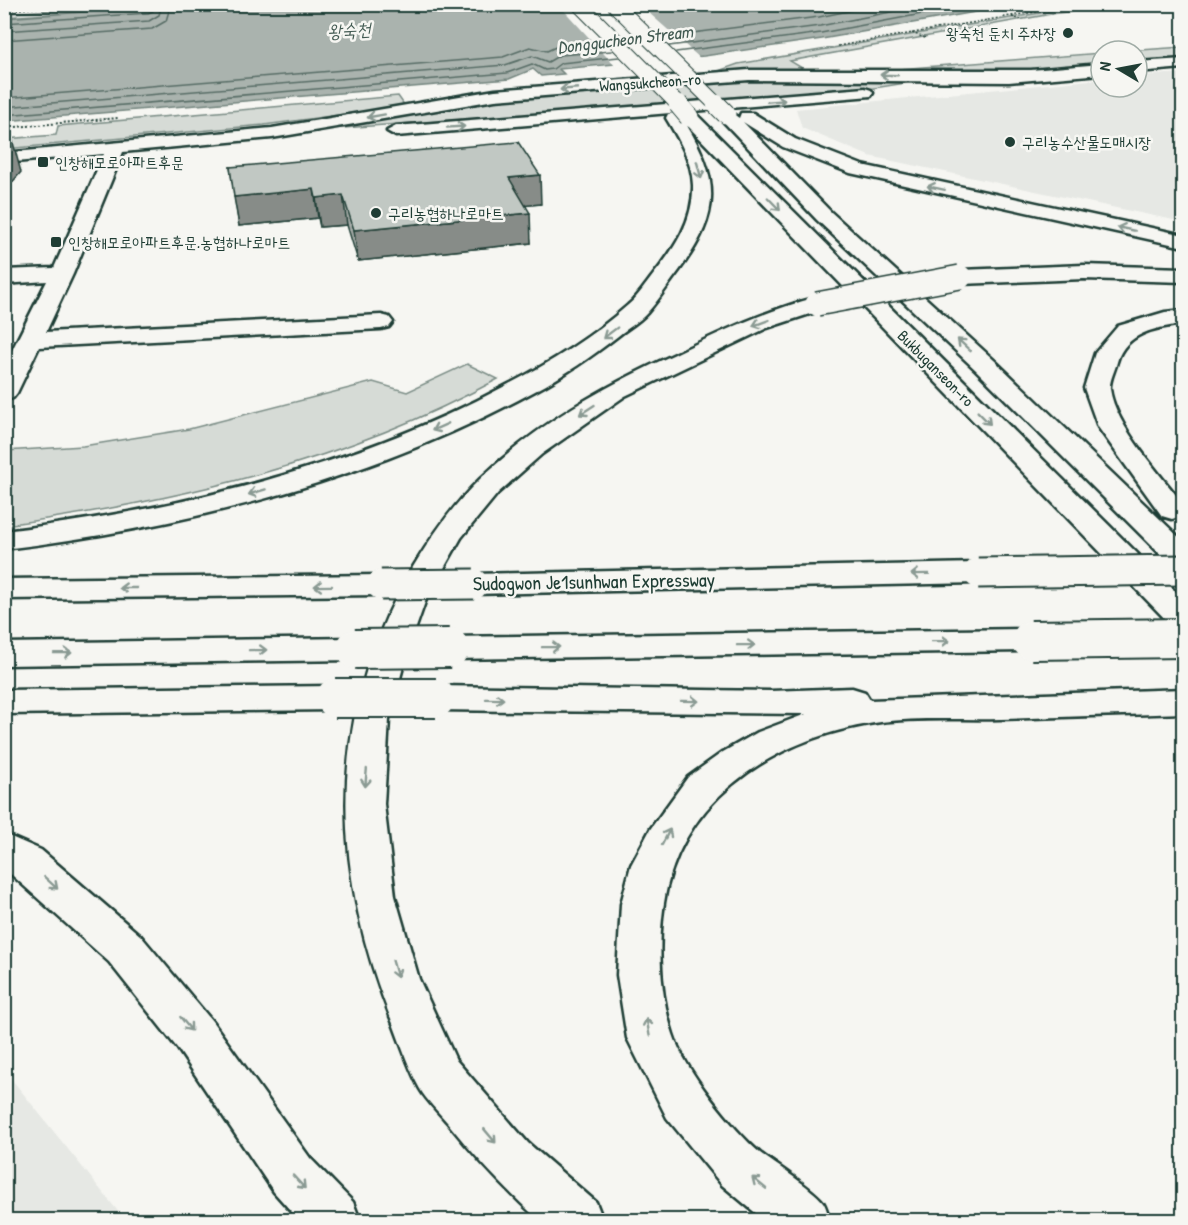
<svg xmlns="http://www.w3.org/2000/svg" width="1188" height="1225" font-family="'Patrick Hand','Poor Story',sans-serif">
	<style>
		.built { fill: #e6e8e4 }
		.green { fill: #d6dbd6; stroke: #7a8c85; stroke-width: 1.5 }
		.water { fill: #aab3ae; stroke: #72847d; stroke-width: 1.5 }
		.pier { fill: #f6f6f2 }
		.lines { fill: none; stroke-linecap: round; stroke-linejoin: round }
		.shore { stroke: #576c65; stroke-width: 1.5 }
		.minor-casing { stroke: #1f3d34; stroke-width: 5 }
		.highway-casing { stroke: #1f3d34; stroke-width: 5 }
		.path-far1 { stroke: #1f3d34; stroke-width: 1.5; stroke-dasharray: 2 2; stroke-linecap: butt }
		.path { stroke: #1f3d34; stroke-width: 2; stroke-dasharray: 2 2; stroke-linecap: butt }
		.minor { fill: #f6f6f2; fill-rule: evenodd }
		.highway { fill: #f6f6f2; fill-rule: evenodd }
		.highway-bridge-far4-casing { stroke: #1f3d34; stroke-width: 17; stroke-linecap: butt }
		.highway-bridge-far3-casing { stroke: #1f3d34; stroke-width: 21; stroke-linecap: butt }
		.highway-bridge-far2-casing { stroke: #1f3d34; stroke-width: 26; stroke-linecap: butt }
		.highway-bridge-far1-casing { stroke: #1f3d34; stroke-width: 33; stroke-linecap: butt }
		.highway-bridge-casing { stroke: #1f3d34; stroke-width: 42; stroke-linecap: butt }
		.highway-bridge-far4 { stroke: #f6f6f2; stroke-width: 15 }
		.highway-bridge-far3 { stroke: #f6f6f2; stroke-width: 19 }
		.highway-bridge-far2 { stroke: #f6f6f2; stroke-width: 23 }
		.highway-bridge-far1 { stroke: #f6f6f2; stroke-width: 29 }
		.highway-bridge { stroke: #f6f6f2; stroke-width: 38 }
		.wall { fill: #a6aca8; stroke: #1f3d34; stroke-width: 1.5 }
		.shaded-wall { fill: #878c88; stroke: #1f3d34; stroke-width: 1.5 }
		.building { fill: #c1c8c3; stroke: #1f3d34; stroke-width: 1.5 }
		.oneway { stroke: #8a9a93 }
		.poi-dot { fill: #1f3d34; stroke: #f6f6f2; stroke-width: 2 }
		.labels { text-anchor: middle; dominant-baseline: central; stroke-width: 5; stroke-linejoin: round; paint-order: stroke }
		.far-poi-label { font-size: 16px; fill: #1f3d34; stroke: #f6f6f2; text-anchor: start }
		.far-street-label { font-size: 16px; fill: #1f3d34; stroke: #f6f6f2 }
		.far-water-label { font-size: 18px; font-style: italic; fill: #425a52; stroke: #f6f6f2 }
		.street-label { font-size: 20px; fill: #1f3d34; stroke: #f6f6f2 }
	</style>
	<rect width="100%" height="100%" fill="#f6f6f2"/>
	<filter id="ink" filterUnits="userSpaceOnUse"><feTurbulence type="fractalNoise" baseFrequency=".0167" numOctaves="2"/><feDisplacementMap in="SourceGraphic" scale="12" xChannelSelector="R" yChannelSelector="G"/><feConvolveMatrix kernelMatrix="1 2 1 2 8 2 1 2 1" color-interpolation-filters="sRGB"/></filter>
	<g filter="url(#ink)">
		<path class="built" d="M1183,73V222L869,156L802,128L796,109L1101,79V87H1137V76Z
			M5,1071L125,1220H5Z"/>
		<path class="green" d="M1093,4L1134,5L1057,13L790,61L807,71L722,76L718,71L738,64Z
			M144,5H182L5,17V13Z
			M1183,47V58L1137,62V51H1126Z
			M1101,53V64L995,72L872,71Z
			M773,76L903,79L906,83L855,91L329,129L500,97Z
			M398,96L405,106L264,125L5,149V139L56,135L58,126Z
			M467,364L498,379C346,462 174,502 5,525V451L83,446L189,429L373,382L407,392Z"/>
		<path class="water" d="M189,4L1015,5L822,39L704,56L559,69L564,74L541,76L533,69L509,79L5,121V18Z"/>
		<path class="pier" d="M559,5H640L701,59L616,67Z"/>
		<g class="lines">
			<path class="shore" d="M4,23L148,13L153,11L154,4
				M4,31L149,21L159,15L162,4
				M661,37L819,17L883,4
				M4,40L152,29L166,21L171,4
				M669,46L820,26L931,4
				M676,52L821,33L975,4
				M4,98L503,57L530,47L547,51L558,46L604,42
				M4,107L505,65L532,56L548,62L560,55L612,51
				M4,115L507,73L532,64L545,70L553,69L561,63L619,57"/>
			<defs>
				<path id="minor" d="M1184,59V68L1137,72V62Z
					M1101,64V74L1009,82L749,80L594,92L495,100L272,138L123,152L73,274L46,332L381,315L389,317L393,322L389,327L381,329L39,347L17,393L13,398L4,401V366L47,281L4,284V270L54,268L104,154L4,163V153L272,128L495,90L749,70H1031Z
					M865,88L871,90L873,93L871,96L396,136L387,131L396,126Z"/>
				<path id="highway" d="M726,109L739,118L741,113H753L795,139L862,165L1184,235V247L850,173L783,147L743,122L831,212L994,360L1184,542V569L1173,567L976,370L817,220L720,118L718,114L720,110Z
					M689,112L695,113L1184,600V629L1172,626L686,124C726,188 716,223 672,280C664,291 656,303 647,313C639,322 628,328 618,336C591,357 565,375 535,391C372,480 188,527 4,549V531C177,510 353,468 507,385C550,363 592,337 628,305C638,297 646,284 654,274C675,248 694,220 693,185C692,160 678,138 666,118L668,114L674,113L681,116Z
					M1084,265L1184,268V282L1084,279L960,284L952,282L949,277L952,272L960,270Z
					M817,297L825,299L828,304L825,309L767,328L625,396L542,454L498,493L461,538L425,602L406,656L389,719L384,804L395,896L419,979L456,1060L528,1143L596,1202L603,1220H539C505,1189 476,1158 447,1122C438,1111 427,1101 420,1089C409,1069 402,1047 394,1026C330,870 325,715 413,567C432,536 453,505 480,479C537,424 603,387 675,354C721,332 767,310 817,297Z
					M1184,310V324C1157,327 1125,333 1117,362C1115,370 1109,381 1110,389C1115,426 1161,475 1184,505L1182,516L1172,519L1162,516L1098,427L1084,388L1095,353L1118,326L1165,312Z
					M978,563L989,566L994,573L989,580L978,583L474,594L463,591L458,584L463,577L474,574Z
					M381,575L392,578L397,585L392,592L381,595L4,599V579Z
					M1031,629L1043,632L1048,640L1043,648L1031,651L450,659L438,656L433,648L438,640L450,637Z
					M355,638L367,641L372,649L367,657L355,660L4,665V643Z
					M335,686L348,690L353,698L348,706L335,710L4,714V690Z
					M436,686L771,691L852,688L865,692L870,700L1184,689V713C1122,715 1061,717 1000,719C961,720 920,717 881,722C787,735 691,788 667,887C657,932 658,989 673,1034C684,1069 732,1129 760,1153C776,1165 812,1188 823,1202C826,1206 828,1215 830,1220H764L722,1185L667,1118L627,1038L617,975L621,904L631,865L651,828L688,777L723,752L758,732L806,714L436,710L423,706L418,698L423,690Z
					M4,834L41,850L141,936L212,1021L310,1158L353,1202L360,1220H299L274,1192L178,1049L109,962L4,868Z"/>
			</defs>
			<use href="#minor" class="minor-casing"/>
			<use href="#highway" class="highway-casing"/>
			<path class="path-far1" d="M1098,4L1106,7
				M4,10L87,4
				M1012,17L1023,20
				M912,33L925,38
				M838,46L1080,4"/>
			<path class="path" d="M4,128L118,118"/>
			<use href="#minor" class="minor"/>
			<use href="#highway" class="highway"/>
			<defs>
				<path id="highway-bridge-far4" d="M579,4L680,106
					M614,4L718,106"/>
				<path id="highway-bridge-far3" d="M678,104L689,117
					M716,104L726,114"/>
				<path id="highway-bridge-far2" d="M817,304L960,277"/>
				<path id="highway-bridge-far1" d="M978,573L1184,570
					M381,585L474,584"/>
				<path id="highway-bridge" d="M1031,640L1184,638
					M355,649L450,648
					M335,698H436"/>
			</defs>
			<use href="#highway-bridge-far4" class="highway-bridge-far4-casing"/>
			<use href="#highway-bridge-far3" class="highway-bridge-far3-casing"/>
			<use href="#highway-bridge-far2" class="highway-bridge-far2-casing"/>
			<use href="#highway-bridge-far1" class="highway-bridge-far1-casing"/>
			<use href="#highway-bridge" class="highway-bridge-casing"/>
			<use href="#highway-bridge-far4" class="highway-bridge-far4"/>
			<use href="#highway-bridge-far3" class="highway-bridge-far3"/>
			<use href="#highway-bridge-far2" class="highway-bridge-far2"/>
			<use href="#highway-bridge-far1" class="highway-bridge-far1"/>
			<use href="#highway-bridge" class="highway-bridge"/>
		</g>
		<path class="wall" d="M230,167L541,204L526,205L531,243L358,261L347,225L320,227L318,218L239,226Z"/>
		<path class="shaded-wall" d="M8,124L21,172L4,192V128Z
			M540,175L541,204L510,207L509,178Z
			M314,189L318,218L239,226L234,197Z
			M343,195L347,225L320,227L316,198Z
			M530,213L531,243L358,261L354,230Z"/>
		<path class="building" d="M518,142L540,175L509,178L530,213L354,230L343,195L316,198L314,189L234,197L230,167Z"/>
		<defs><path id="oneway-shaft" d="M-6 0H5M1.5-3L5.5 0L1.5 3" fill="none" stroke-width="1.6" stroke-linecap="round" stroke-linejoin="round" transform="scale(1.5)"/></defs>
		<g class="oneway">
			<use href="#oneway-shaft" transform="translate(889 75) rotate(-178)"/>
			<use href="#oneway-shaft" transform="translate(569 89) rotate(175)"/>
			<use href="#oneway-shaft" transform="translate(776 101) rotate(-5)"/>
			<use href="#oneway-shaft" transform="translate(376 116) rotate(170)"/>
			<use href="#oneway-shaft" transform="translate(456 127) rotate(-4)"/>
			<use href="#oneway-shaft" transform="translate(699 170) rotate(75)"/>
			<use href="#oneway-shaft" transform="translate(936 188) rotate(-168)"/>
			<use href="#oneway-shaft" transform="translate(774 204) rotate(46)"/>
			<use href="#oneway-shaft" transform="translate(1126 229) rotate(-168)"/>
			<use href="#oneway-shaft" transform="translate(761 323) rotate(160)"/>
			<use href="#oneway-shaft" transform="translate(610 333) rotate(143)"/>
			<use href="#oneway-shaft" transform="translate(964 345) rotate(-137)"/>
			<use href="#oneway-shaft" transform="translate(587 410) rotate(147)"/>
			<use href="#oneway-shaft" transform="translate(984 418) rotate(45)"/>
			<use href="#oneway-shaft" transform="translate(440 427) rotate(156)"/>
			<use href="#oneway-shaft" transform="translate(257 492) rotate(163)"/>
			<use href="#oneway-shaft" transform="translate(920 574) rotate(179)"/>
			<use href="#oneway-shaft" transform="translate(323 586) rotate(179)"/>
			<use href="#oneway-shaft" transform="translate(128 588) rotate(180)"/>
			<use href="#oneway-shaft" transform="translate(941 641) rotate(-1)"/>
			<use href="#oneway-shaft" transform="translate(746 645) rotate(-1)"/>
			<use href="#oneway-shaft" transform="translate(551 647) rotate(-1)"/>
			<use href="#oneway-shaft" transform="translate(258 650) rotate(-1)"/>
			<use href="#oneway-shaft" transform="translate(63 653) rotate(-1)"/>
			<use href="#oneway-shaft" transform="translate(495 699) rotate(1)"/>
			<use href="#oneway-shaft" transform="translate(690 701) rotate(1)"/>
			<use href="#oneway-shaft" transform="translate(366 778) rotate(95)"/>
			<use href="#oneway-shaft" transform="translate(666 837) rotate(-63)"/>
			<use href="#oneway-shaft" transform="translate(51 883) rotate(42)"/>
			<use href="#oneway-shaft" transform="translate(395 969) rotate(74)"/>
			<use href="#oneway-shaft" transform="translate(186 1024) rotate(51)"/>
			<use href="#oneway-shaft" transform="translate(648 1027) rotate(-100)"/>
			<use href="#oneway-shaft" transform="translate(490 1136) rotate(50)"/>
			<use href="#oneway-shaft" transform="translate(299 1182) rotate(47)"/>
			<use href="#oneway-shaft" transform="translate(759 1183) rotate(-141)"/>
		</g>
	</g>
	<g class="poi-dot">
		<circle cx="1068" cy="33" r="6"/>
		<circle cx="1010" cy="142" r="6"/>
		<rect x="37" y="156" width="12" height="12" rx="3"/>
		<circle cx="376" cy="213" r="6"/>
		<rect x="50" y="236" width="12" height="12" rx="3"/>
	</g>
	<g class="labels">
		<g class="far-poi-label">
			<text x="1056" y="33" text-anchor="end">왕숙천 둔치 주차장</text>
			<text x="1022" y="142">구리농수산물도매시장</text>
			<text x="55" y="162">인창해모로아파트후문</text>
			<text x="388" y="213">구리농협하나로마트</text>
			<text x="68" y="242">인창해모로아파트후문.농협하나로마트</text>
		</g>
		<g class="far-street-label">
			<text transform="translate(650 82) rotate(-4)">Wangsukcheon-ro</text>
			<text transform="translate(936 368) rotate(45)">Bukbuganseon-ro</text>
		</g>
		<g class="far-water-label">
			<text transform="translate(349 30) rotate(-3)">왕숙천</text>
			<text transform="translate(625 39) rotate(-7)">Donggucheon Stream</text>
		</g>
		<g class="street-label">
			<text transform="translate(594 581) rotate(-1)">Sudogwon Je1sunhwan Expressway</text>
		</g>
	</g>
	<rect width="1188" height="1225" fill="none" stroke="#f6f6f2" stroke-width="24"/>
	<rect x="12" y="12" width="1164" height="1201" fill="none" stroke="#1f3d34" stroke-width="2" filter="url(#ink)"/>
	<g transform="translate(1119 69) rotate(280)"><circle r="28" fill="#f6f6f2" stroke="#a0aca6" stroke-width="1.5"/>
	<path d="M0-4.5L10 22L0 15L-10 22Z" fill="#1f3d34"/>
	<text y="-9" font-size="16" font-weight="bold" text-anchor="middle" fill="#1f3d34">N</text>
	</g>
</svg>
